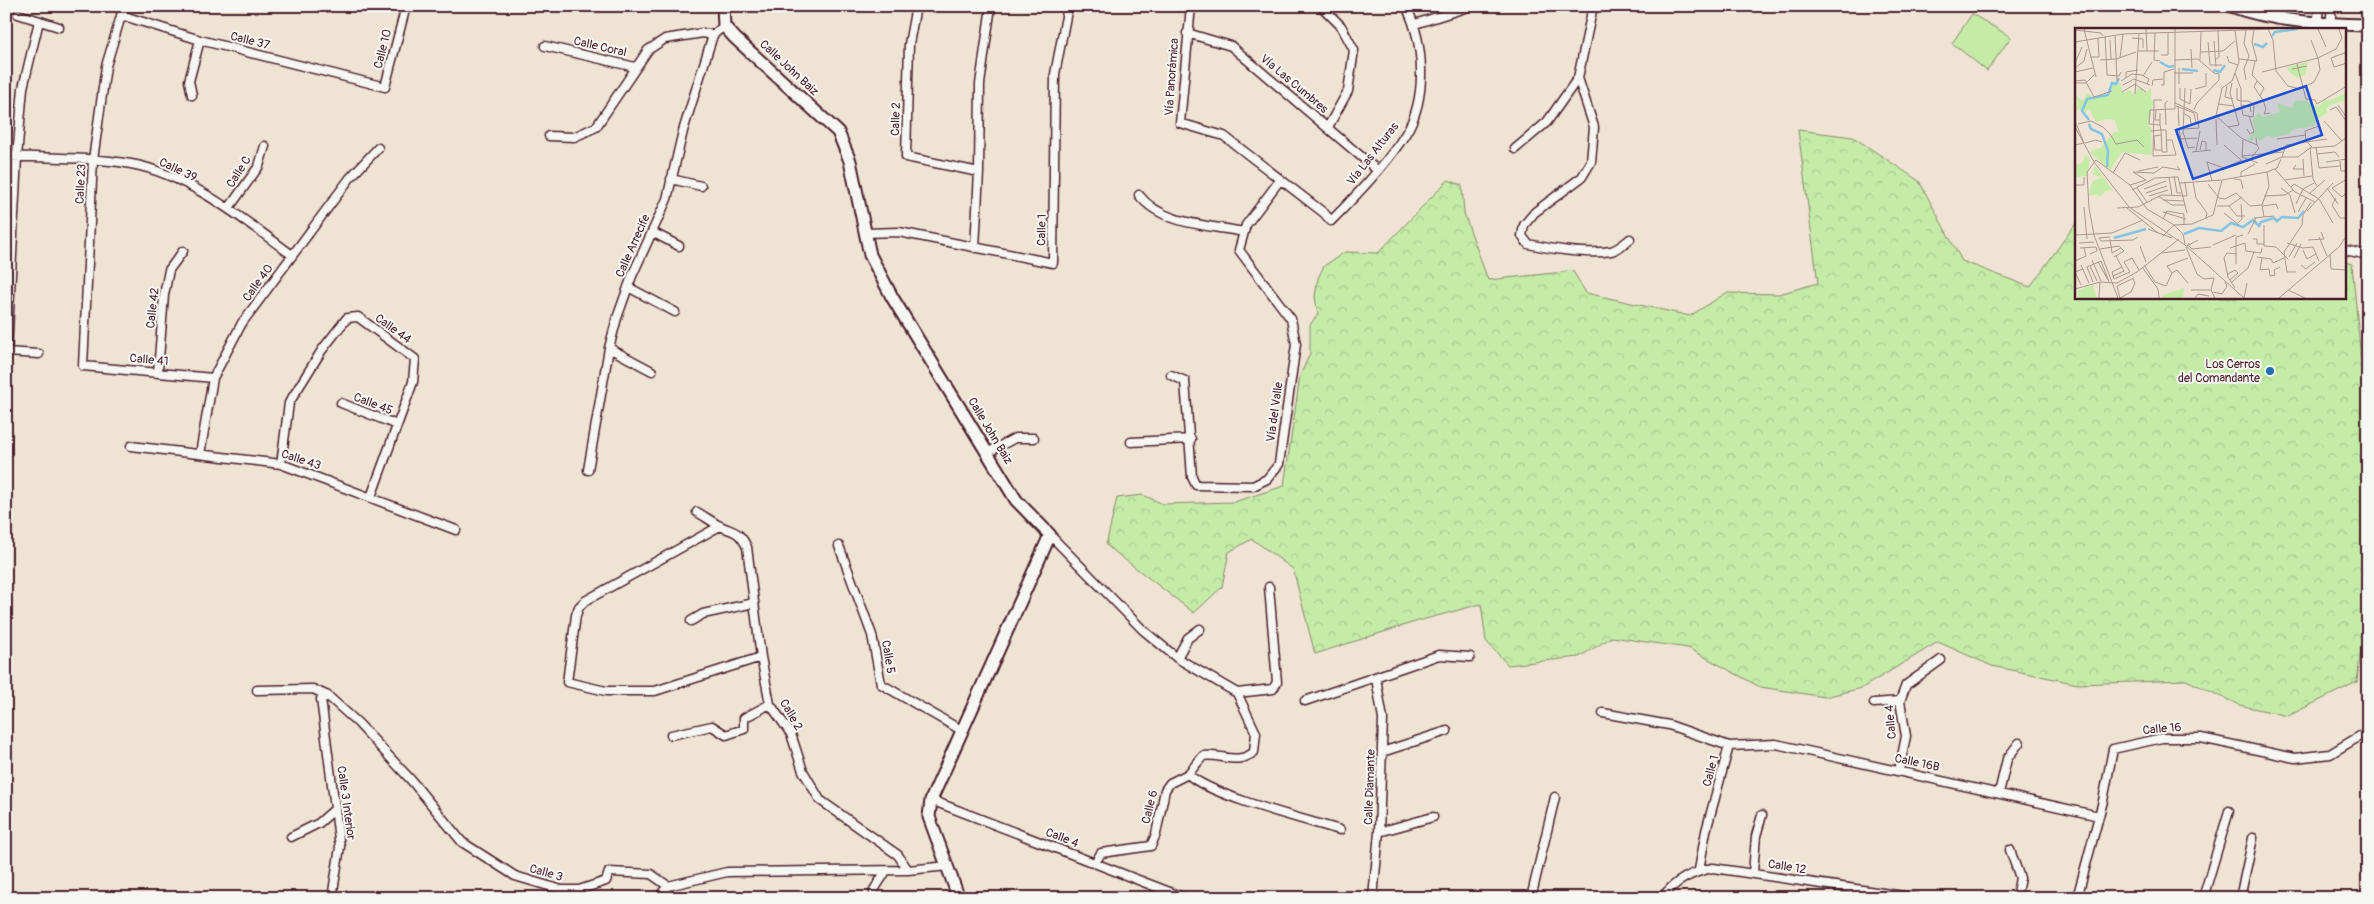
<svg xmlns="http://www.w3.org/2000/svg" width="2374" height="904" font-family="Pangolin,sans-serif">
	<style>
		.forest { fill: url(#forest-crowns); stroke: #878669 }
		.pitch { fill: #c4eca7; stroke: #878669 }
		.lines { fill: none; stroke-linecap: round; stroke-linejoin: round }
		.street-casing { stroke: #4a1f2b; stroke-width: 11 }
		.secondary-casing { stroke: #4a1f2b; stroke-width: 15 }
		.street { stroke: #f6f6f2; stroke-width: 8 }
		.secondary { stroke: #f6f6f2; stroke-width: 11 }
		.poi-dot { fill: #1f6fb2; stroke: #f6f6f2; stroke-width: 2 }
		.labels { text-anchor: middle; dominant-baseline: central; stroke-width: 4; stroke-linejoin: round; paint-order: stroke }
		.street-label { font-size: 12px; fill: #4a1f2b; stroke: #f6f6f2 }
		.poi-label { font-size: 12px; fill: #4a1f2b; stroke: #f6f6f2; text-anchor: end }
		.inset-river { fill: none; stroke: #84c3e4; stroke-width: 2.5 }
		.inset-road { fill: none; stroke: #ad9590; stroke-width: 1 }
		.view { fill: #1d4ed8; fill-opacity: 0.15; stroke: #1d4ed8; stroke-width: 2.5 }
		.inset-edge { fill: none; stroke: #4a1f2b; stroke-width: 2.5 }
	</style>
	<defs>
		<pattern id="forest-crowns" width="20" height="18" patternUnits="userSpaceOnUse" patternTransform="scale(1.25)"><rect width="20" height="18" fill="#c4eca7"/><path d="M2 6a3 3 0 1 1 6 0M12 15a3 3 0 1 1 6 0" fill="none" stroke="#aaca90"/></pattern>
	</defs>
	<rect width="100%" height="100%" fill="#efe4d4"/>
	<filter id="ink" filterUnits="userSpaceOnUse"><feTurbulence type="fractalNoise" baseFrequency=".02" numOctaves="2"/><feDisplacementMap in="SourceGraphic" scale="10" xChannelSelector="R" yChannelSelector="G"/><feConvolveMatrix kernelMatrix="1 2 1 2 8 2 1 2 1" color-interpolation-filters="sRGB"/></filter>
	<g filter="url(#ink)">
		<path class="forest" d="M1798,130L1853,137L1919,181L1962,261L2030,287L2076,223V298H2345V262L2352,264L2361,359L2368,362V616H2365L2357,682L2288,716L2239,705L2186,680L2078,684L1992,666L1938,642L1862,688L1825,697L1760,687L1688,648L1612,637L1579,657L1508,665L1486,641L1481,604L1418,621L1315,654L1293,569L1252,539L1229,552L1222,587L1194,613L1106,545L1117,498L1143,495L1163,504L1234,502L1284,486L1300,376L1310,353V325L1318,314L1315,297L1318,278L1324,266L1345,252L1378,253L1448,180L1462,185L1464,213L1488,280L1573,271L1586,293L1690,316L1726,293L1779,294L1818,283Z"/>
		<path class="pitch" d="M1972,14L2011,37L1987,71L1952,43Z"/>
		<g class="lines">
			<defs>
				<path id="street" d="M124,6L106,66L93,160L83,366L213,378
					M393,6L405,9
					M916,6L909,44L906,157L979,172L980,84L991,6
					M1191,6L1180,123L1224,136L1324,213L1331,221C1354,198 1390,160 1406,133C1428,97 1424,42 1406,6
					M1321,6L1341,26L1354,50L1348,91L1328,127
					M1593,6L1578,78L1594,127L1591,162L1582,177L1535,212L1524,225L1522,236L1528,244C1550,249 1589,255 1611,251C1617,250 1625,243 1630,239
					M18,14L59,27
					M121,15L200,40L385,87L406,6
					M1415,24L1465,8
					M2330,27L2332,6
					M2317,29L2319,6
					M1187,33L1231,46L1377,170
					M545,46L635,67
					M192,95L189,81L200,40
					M549,136L574,137L596,127L648,50L665,39L703,33L713,35L724,26
					M1515,149L1547,122L1578,78
					M6,156C48,158 91,157 131,164C188,174 246,221 292,255
					M671,179L701,186
					M1139,195C1162,225 1209,225 1244,232
					M229,208L259,166L265,146
					M652,232L679,246
					M864,233L899,232L1053,263L1055,74L1068,6
					M975,248L979,172
					M2345,250L2368,255
					M628,287L675,312
					M609,348L652,371
					M6,352L39,354
					M7,352L17,157L23,88L39,21
					M158,372L164,295L169,270L183,251
					M1171,375L1185,381L1192,477L1196,485L1253,486L1267,479L1279,464L1296,344L1291,319L1239,250L1246,225L1280,180
					M341,403L397,425
					M1131,442L1191,439
					M131,446L281,464L456,530
					M987,453L1015,438H1034
					M200,454L213,378L242,323L350,178L378,148
					M281,464L289,403L322,350L347,318L358,317L415,359L413,382L371,497
					M588,470L609,348L617,318L632,276L667,199L683,131L713,35
					M697,512C704,516 711,521 718,525C734,533 738,529 747,547L761,657L770,704L791,734L803,771L820,800L898,855L908,870L948,866
					M720,526L585,601L579,607L576,615L567,682L606,691H655L761,657
					M1050,535L1143,630L1177,658L1237,693L1273,689L1277,682L1269,587
					M839,546L872,635L881,684L961,730
					M691,621L703,614L754,603
					M1177,658L1188,638L1200,629
					M257,690L313,689L328,696L358,723L411,780L462,842L515,876L562,890H579L606,881L609,872L651,874L668,886L727,872L908,870
					M328,696L321,699L340,847L332,898
					M1305,701L1439,655L1470,657
					M1874,703L1900,701
					M1603,713L1669,725L1729,746L1776,744L2099,816
					M671,735L712,726L726,735L744,729V718L770,704
					M1382,752L1447,731
					M1899,771L1906,736L1900,701L1906,685L1941,660
					M1188,774C1210,796 1307,820 1340,830
					M1999,793L2007,759L2019,743
					M931,800L1185,898
					M1379,832L1433,817
					M291,837L319,823L335,809
					M2010,850L2020,878L2016,898
					M1095,863L1101,853L1151,846L1156,834L1165,790L1170,783L1188,774L1203,756C1221,753 1237,766 1254,752L1256,733L1237,693
					M1699,870L1706,831L1729,746
					M1753,873L1756,836L1762,815
					M665,898L662,893L668,886
					M874,898V890L886,871
					M1373,898L1379,832L1383,719L1376,678
					M1531,898L1555,797
					M1662,898C1674,881 1694,871 1713,868L1917,898
					M2077,898L2103,801L2113,749L2162,738H2201L2295,758L2330,754L2360,736
					M2203,898L2229,811
					M2240,898L2253,838"/>
				<path id="secondary" d="M723,6L724,26L735,38L838,132L850,161L870,255L892,297L1016,500L1050,535L931,800L929,817L957,893L962,898
					M2231,6C2275,22 2322,24 2368,25"/>
			</defs>
			<use href="#street" class="street-casing"/>
			<use href="#secondary" class="secondary-casing"/>
			<use href="#street" class="street"/>
			<use href="#secondary" class="secondary"/>
		</g>
	</g>
	<circle class="poi-dot" cx="2270" cy="371" r="5"/>
	<g class="labels">
		<g class="street-label">
			<text transform="translate(250 41) rotate(14)">Calle 37</text>
			<text transform="translate(600 47) rotate(13)">Calle Coral</text>
			<text transform="translate(383 49) rotate(-76)">Calle 10</text>
			<text transform="translate(789 68) rotate(43)">Calle John Baiz</text>
			<text transform="translate(1172 77) rotate(-86)">Vía Panorámica</text>
			<text transform="translate(1294 84) rotate(40)">Vía Las Cumbres</text>
			<text transform="translate(896 119) rotate(-88)">Calle 2</text>
			<text transform="translate(1373 154) rotate(-52)">Vía Las Alturas</text>
			<text transform="translate(178 170) rotate(25)">Calle 39</text>
			<text transform="translate(239 172) rotate(-57)">Calle C</text>
			<text transform="translate(81 184) rotate(-87)">Calle 23</text>
			<text transform="translate(1042 230) rotate(-89)">Calle 1</text>
			<text transform="translate(633 246) rotate(-66)">Calle Arrecife</text>
			<text transform="translate(258 283) rotate(-54)">Calle 40</text>
			<text transform="translate(153 308) rotate(-84)">Calle 42</text>
			<text transform="translate(393 329) rotate(36)">Calle 44</text>
			<text transform="translate(149 360) rotate(5)">Calle 41</text>
			<text transform="translate(373 404) rotate(21)">Calle 45</text>
			<text transform="translate(1275 412) rotate(-82)">Vía del Valle</text>
			<text transform="translate(990 431) rotate(59)">Calle John Baiz</text>
			<text transform="translate(301 460) rotate(18)">Calle 43</text>
			<text transform="translate(888 657) rotate(80)">Calle 5</text>
			<text transform="translate(791 715) rotate(60)">Calle 2</text>
			<text transform="translate(1891 722) rotate(-95)">Calle 4</text>
			<text transform="translate(2162 729) rotate(-5)">Calle 16</text>
			<text transform="translate(1917 763) rotate(12)">Calle 16B</text>
			<text transform="translate(1711 771) rotate(-75)">Calle 1</text>
			<text transform="translate(1370 787) rotate(-88)">Calle Diamante</text>
			<text transform="translate(346 803) rotate(82)">Calle 3 Interior</text>
			<text transform="translate(1150 807) rotate(-76)">Calle 6</text>
			<text transform="translate(1062 838) rotate(21)">Calle 4</text>
			<text transform="translate(1787 867) rotate(9)">Calle 12</text>
			<text transform="translate(546 873) rotate(16)">Calle 3</text>
		</g>
		<g class="poi-label">
			<text x="2260" y="364">Los Cerros<tspan x="2260" dy="14">del Comandante</tspan></text>
		</g>
	</g>
	<g transform="translate(2075 28)">
		<rect width="271" height="271" fill="#efe4d4"/>
		<path d="M233,34L230,47L223,50L214,44L212,39ZM64,59L71,65L76,60V71L79,72L73,98L76,99L77,127L47,124L35,142L14,124L27,119L39,104H46L38,89L21,94L14,80L8,85L5,81L0,83L4,77L0,67L8,73L12,65L20,71L36,64L48,65L55,62L59,67ZM11,126L15,132L12,148L0,149V137L7,135Z" fill="#c4eca7"/>
		<path d="M44,54L49,66L55,62L59,68L64,60L71,65L75,61L77,79L72,81L70,105L75,116L63,118L57,113L50,117L52,122L44,126L35,123L32,130L27,121L39,105H44L40,92L19,90L15,79L10,85L0,78L6,76L0,68L8,74L11,67L23,72L34,67L37,63L35,58ZM271,65V75L266,73L254,78L251,82L253,85L242,91L239,98L219,101L214,106L196,110L193,107L185,113L179,108L178,113L172,111L180,104L178,92L183,85L188,89L205,84L202,75L217,80L220,73L231,72L237,77L245,78L250,71L254,73ZM20,137L38,163L33,162L24,169L22,166L13,168L18,153L28,149L18,147ZM18,257L22,270H3V262ZM109,260L108,270H89L86,268Z" fill="#c4eca7"/>
		<path class="inset-river" d="M197,8L200,4L223,1M179,16L188,19L192,15M85,34L94,39L99,38M107,41L123,43M138,42L145,44L150,37M14,92L7,83L12,71L33,67L37,55L41,56L44,50M14,96L16,101L27,106L33,123L32,139M109,206L124,200L146,203L156,195L168,199L178,192L184,198L186,194L199,190L202,193L207,189L223,190L229,183M39,210L71,201"/>
		<path class="inset-road" d="M9,1L21,49M71,1L72,23M193,1L198,12L201,43L213,58L225,61L239,54L245,42L243,30M243,1L251,19M0,2L26,5L28,8M160,2L164,34L157,53L147,60L141,88L166,110L182,117L181,110M80,5L79,32L85,33M40,7L42,53M30,8L32,47M57,10L68,11V20M35,12L36,31M236,12L243,30M139,13L141,39M0,14L48,6L198,1M133,14L135,37H147M116,21L117,40M62,23H84M126,24L148,23L160,13M272,24L256,30L259,39L272,35M86,27H93V5M152,28L154,34L163,37M15,29H24L23,10M45,30L48,6M164,31L182,33L177,14L179,2M25,32L41,31L61,24M100,32L123,31L139,45L144,46V52L122,75L119,82M125,32L126,4M140,32L144,29L143,3M180,33L177,47L189,60L185,68M0,35L7,19M222,36L231,71L240,72L242,76L272,58M0,40L9,33L12,21M217,41L232,38M0,44L18,40M187,44L243,30L261,21L267,10L264,1M99,45H118M160,45L166,61V77L168,87L178,89L179,77L175,74L173,73H166L162,72V60M32,47L44,48L46,44M68,48L77,34M51,50V44L63,42M171,52L169,41L174,28L169,15L171,2M0,53L10,52L19,69L37,63M46,53L57,46L67,47L74,51L72,56M182,53L179,59L188,72L191,81L189,86L195,85M0,55H11L20,46M104,56V40M48,57L59,51L75,57M86,57H89V44L99,41M77,58L78,52L88,51M152,58L150,69L158,71M105,60V71L115,76L116,61M110,60L108,104L113,120L120,119M120,61L131,58V45M47,64L60,56L71,64M60,66L64,6M87,72H79V77L78,128L101,127L97,112H92M100,75L122,85L124,100L108,101M143,76L159,78M166,77L175,78L176,84M263,77L272,90M101,78L119,85L121,95M103,78L104,98M97,81H100V1M81,82L80,92H85M255,82L261,79L272,94M108,85L115,89L116,96M141,91L142,117M0,93L9,115L0,117M249,93L267,113M3,96L16,93L28,99L35,106M85,97L74,96L75,82L97,81M91,97L90,75L93,73M0,99L19,134M153,99L164,97L155,65L157,55M172,101L175,106L179,104L174,88M104,102L108,121M76,103L86,102H91L92,124H87L86,102L85,97V85M35,106L41,116L62,112L69,119M86,107L79,108L80,122H87M103,111L122,110M202,111L231,107M168,112L167,129L183,135M10,115L21,112L27,114M149,117L166,132M237,119L231,113L230,103L244,98M241,119L244,140L265,138M235,120L238,151L242,158M125,122L127,113L131,114V122M121,123L125,103M117,124L136,122M242,126L260,124L264,129M167,128L208,124M177,129L184,120L182,117M207,129L211,117L252,111M228,131L229,148M265,133L266,143H272M19,134L54,179L110,217L169,270M132,134L149,140L167,132M132,134L137,153M251,134L272,131M191,136L207,129H223L235,120L260,118L272,109M221,137L218,141H228M200,141L220,164L240,174M63,143L83,139M38,145L50,125L65,132M99,148L102,165H107M94,149L97,167M166,149V144L180,136M159,151L166,152L168,161M71,152L58,144L79,145L88,139L105,142L102,138M210,152L237,148M118,154L121,170L132,185L131,190M105,155L146,152M133,156L144,170L150,171L161,165L175,178L187,177M1,157H9V149M55,157L71,152M216,159L219,156L244,171L258,195M62,160L72,174M206,160L215,167L220,185M252,160L263,176M257,160L267,169L272,164M257,160L272,151M69,161L91,153M57,162L80,150L103,149L112,185M71,165L92,158M234,166L250,152M74,168L93,162M83,168L97,177H110M189,168L210,167L218,162M261,170L257,177L265,190H272M76,172L87,167L112,168L110,154M88,172L109,173M221,176L228,161L239,155M142,178H154L167,169M154,178L162,188H170M188,178L201,176L203,181M9,179L12,211M42,180L63,179L77,172M52,180L83,205M232,183L258,155M88,184L111,191M223,184L231,170M149,185L164,197M189,189L187,177L194,158L192,144M179,190L199,188M88,191L92,183L109,186V197M163,195L167,191L166,176M189,197V218L201,219L213,231M73,201L97,210M173,206L181,190M0,207L37,205L68,192M88,208L99,197L117,196L138,187L147,152L192,144L202,140L206,131M35,209L24,210L26,213L58,212L63,209M244,209L252,228M35,211L37,225L46,220M178,211H182V216H189M233,212L249,211L246,204M4,215L19,214M114,215L112,218L123,212M212,215L228,220L238,219M138,217L161,207M65,218L71,234M114,218L117,221L136,219M111,219L122,246L129,251L139,250L136,262L140,270M238,219L244,233M5,220L21,219L22,223L15,226M155,220L170,215L171,223L186,225L187,220M25,221L44,218L49,223L39,229M228,222L232,231L241,226M87,225L110,222M255,227L256,241L272,242M182,229L196,231L198,235L209,230M214,229L222,215M187,230L185,242L194,241L195,248L200,247L199,242L205,239M219,230L226,216M17,232L26,253M0,233L11,228L9,220M23,234L33,252M161,236V209L168,207M6,237L14,255M69,237L80,254L91,258L97,245L92,238L113,230M226,237L231,241L240,234M15,238L22,253M47,239L37,244L39,251L55,244L49,234L57,230L64,242M67,239L83,261L84,270M221,244H212L209,224L227,197L228,187L236,174M97,245L102,242L113,255M153,246L160,242L163,245L155,252M38,248L49,243L41,228M58,251L60,255L56,264L45,270L42,258L59,250M18,254L12,239L26,233L34,254M157,254L173,240L179,224M6,257L0,244L8,241M160,260L153,249L149,230L152,225L162,226M0,261L25,254L42,255L62,244L104,211M116,262H136M213,262L230,270M138,264L147,266L152,258L150,254M24,270L25,254M43,270L19,207L14,180L12,144L21,132L55,157L72,181L99,197L108,206L110,216M120,270L123,266L134,268M169,270L172,255M204,270L264,219L272,207"/>
		<path class="view" d="M231,58L247,107L118,151L101,102Z"/>
		<rect width="271" height="271" class="inset-edge"/>
	</g>
	<rect width="2374" height="904" fill="none" stroke="#f6f6f2" stroke-width="25"/>
	<rect x="12" y="12" width="2349" height="879" fill="none" stroke="#4a1f2b" stroke-width="2" filter="url(#ink)"/>
</svg>
